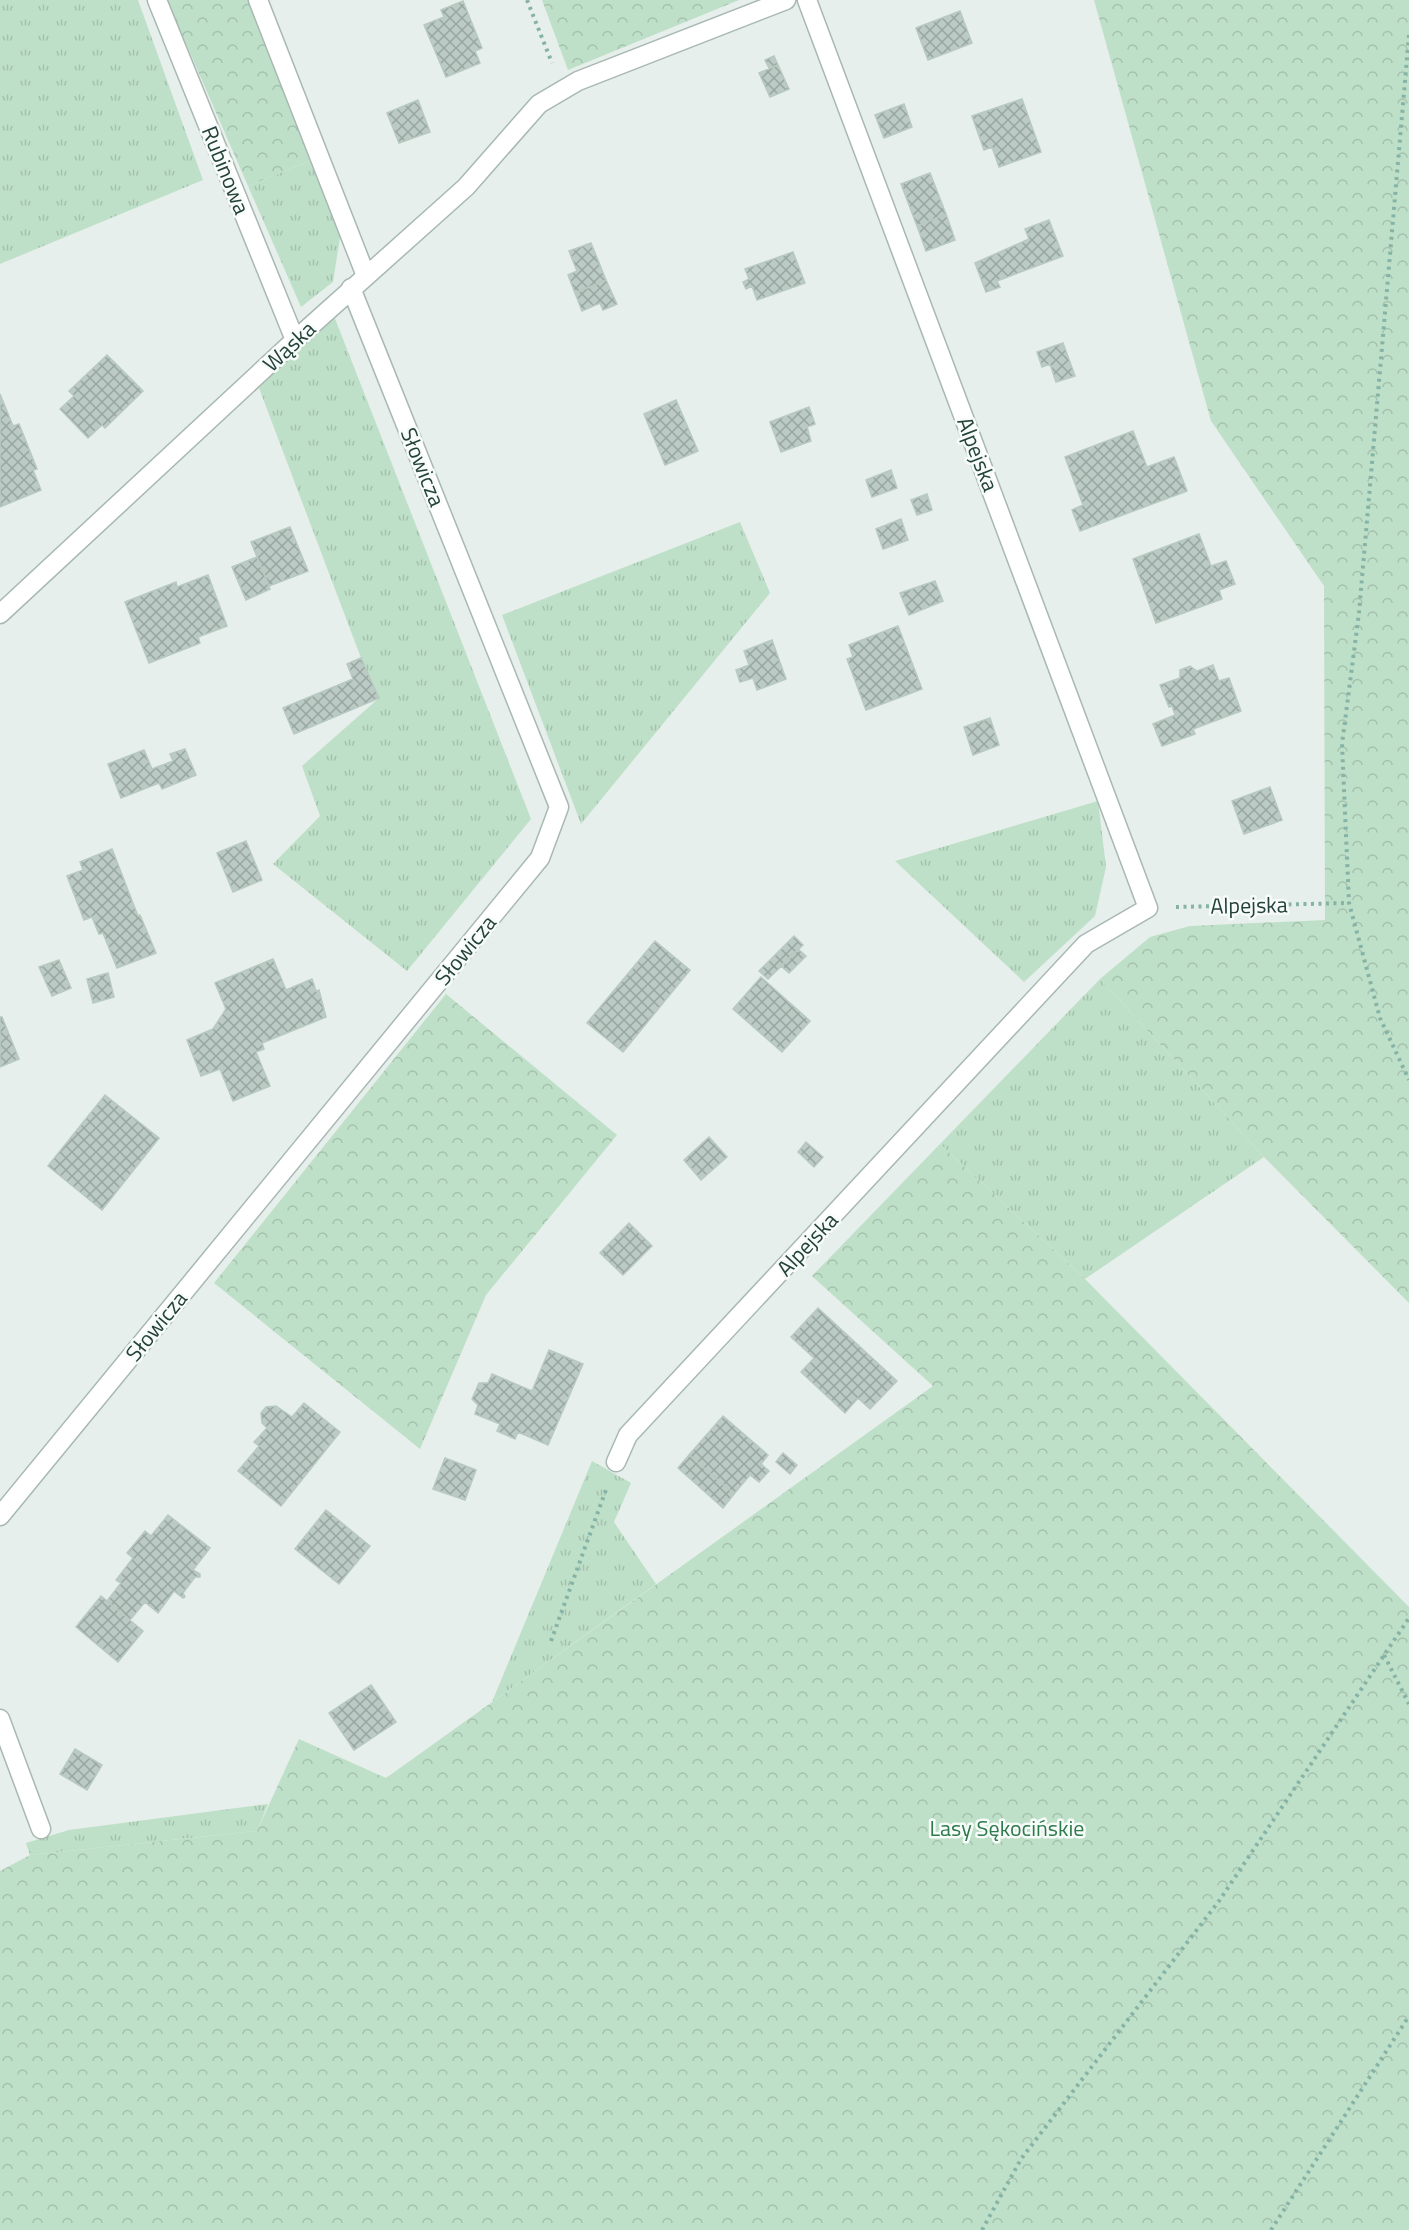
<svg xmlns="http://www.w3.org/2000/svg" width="1409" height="2230" font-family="'Titillium Web',sans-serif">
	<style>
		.grass { fill: url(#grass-tufts) }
		.forest { fill: url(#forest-crowns) }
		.building { fill: url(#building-cross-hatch); stroke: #b8c9c2; stroke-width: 1.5 }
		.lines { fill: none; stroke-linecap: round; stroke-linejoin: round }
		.minor-casing { stroke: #a8b8b2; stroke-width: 21 }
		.path { stroke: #86b3a5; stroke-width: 4; stroke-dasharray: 3 4.5; stroke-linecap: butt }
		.minor { stroke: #fff; stroke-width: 18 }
		.labels { text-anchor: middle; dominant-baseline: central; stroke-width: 5; stroke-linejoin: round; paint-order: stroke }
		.street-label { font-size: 22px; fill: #24423a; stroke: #f7fbf9 }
		.park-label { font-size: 22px; fill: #2d7a4b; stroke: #f7fbf9 }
	</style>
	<defs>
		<pattern id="grass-tufts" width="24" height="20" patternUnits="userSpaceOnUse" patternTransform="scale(1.5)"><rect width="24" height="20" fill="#bfe0c8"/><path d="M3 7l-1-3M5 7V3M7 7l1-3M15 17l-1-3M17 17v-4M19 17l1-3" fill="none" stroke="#a4c1ad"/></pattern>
		<pattern id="forest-crowns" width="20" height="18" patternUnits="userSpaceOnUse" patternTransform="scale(1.5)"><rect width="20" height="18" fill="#bfe0c8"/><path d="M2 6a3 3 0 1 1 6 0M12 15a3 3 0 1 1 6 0" fill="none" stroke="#a4c1ad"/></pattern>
		<pattern id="building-cross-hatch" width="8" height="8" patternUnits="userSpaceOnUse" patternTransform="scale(1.5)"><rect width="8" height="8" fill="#bbcac4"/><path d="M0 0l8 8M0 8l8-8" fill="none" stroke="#98a6a0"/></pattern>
	</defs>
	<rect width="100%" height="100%" fill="#e6efeb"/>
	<path class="grass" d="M0,0H138L203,180L0,264Z
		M312,160L341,231L333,282L301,307L248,186Z
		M334,316L531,819L407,971L273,864L320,816L302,766L379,698L361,658L259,388Z
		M740,522L770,593L581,824L502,615Z
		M1098,801L1106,867L1095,916L1024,982L895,861Z
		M1100,979L1264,1157L1085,1279L940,1144Z
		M592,1461L631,1483L614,1522L656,1584L492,1702Z
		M268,1804L257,1831L30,1855L26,1843L69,1830Z"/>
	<path class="forest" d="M167,0H249L312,160L248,186Z
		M542,0H739L568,70Z
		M1094,0H1409V1303L1264,1157L1100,979L1150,937L1190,926L1325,920L1324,586L1211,421Z
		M446,994L617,1135L486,1295L420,1449L214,1283Z
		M940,1144L1085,1279L1409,1607V2230H0V1871L30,1855L257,1831L299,1739L386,1778L933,1386L812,1276Z"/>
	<path class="building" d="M463,1L482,48L475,51L480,63L446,77L424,25L444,17L441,10Z
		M960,11L972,43L928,60L916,28Z
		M774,56L778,65L769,68L765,60Z
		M778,65L789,89L770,97L759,73Z
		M1022,99L1041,152L999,167L992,147L984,150L972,116Z
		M418,100L430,132L399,143L387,113Z
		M904,104L912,127L884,138L875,115Z
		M930,173L946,214L917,226L901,184Z
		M946,214L955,240L926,251L917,226Z
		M1049,220L1063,256L997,281L1000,287L986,292L975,263L1029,239L1025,229Z
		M591,243L606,280L575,293L568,275L577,271L569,251Z
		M793,252L805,283L757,300L752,286L746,289L743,282L749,279L745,269Z
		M606,280L617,304L603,310L600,303L582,311L575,293Z
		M1063,343L1075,376L1056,382L1050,364L1042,367L1037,352Z
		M107,355L143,391L105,428L102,425L88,438L60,409L74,396L69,391Z
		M0,394L13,426L19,424L37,469L33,470L41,490L0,507Z
		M676,400L698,451L665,465L644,414Z
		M809,407L815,424L807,427L811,441L781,452L770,422Z
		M1133,431L1147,467L1174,457L1187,491L1080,531L1072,510L1083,505L1065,457Z
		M891,470L897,488L872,497L866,480Z
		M927,494L932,510L917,515L911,500Z
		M901,519L908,540L883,549L876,529Z
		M290,527L308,571L269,586L251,542Z
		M1199,534L1211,566L1226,561L1235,584L1219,590L1222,599L1156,623L1133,559Z
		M257,557L270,589L246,600L232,567Z
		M208,575L227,626L198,637L200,643L149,663L125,602L176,582L177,587Z
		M935,581L943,601L909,615L900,593Z
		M898,626L922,689L866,710L847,659L853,657L849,645Z
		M772,640L786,679L757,690L753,678L740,682L736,670L749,665L744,651Z
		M361,658L379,698L294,734L283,708L353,679L347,664Z
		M1213,665L1219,681L1229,678L1241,711L1193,729L1195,734L1162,746L1153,724L1175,715L1172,706L1169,707L1160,685L1180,678V670L1190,666L1197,671Z
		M990,718L999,745L973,755L964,727Z
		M185,749L196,775L162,789L159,783L121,798L108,764L144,750L152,769L173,761L170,754Z
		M1270,787L1282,820L1244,834L1232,801Z
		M246,841L262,880L233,892L217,853Z
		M112,849L138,916L140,915L156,953L117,968L103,933L99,934L92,917L84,920L67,876L83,870L80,862Z
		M794,936L803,945L768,979L759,971Z
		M655,941L690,970L623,1052L587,1023Z
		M798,949L806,956L789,973L781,966Z
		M273,959L286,990L312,979L316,991L319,990L326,1017L262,1043L264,1049L256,1052L270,1086L233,1101L220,1069L201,1076L187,1040L213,1029L226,1009L215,983Z
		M59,960L71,988L52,996L39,967Z
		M108,973L114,997L93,1003L87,979Z
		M761,977L810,1021L782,1052L733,1009Z
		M0,1017H2L19,1059L0,1067Z
		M105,1095L159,1138L102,1210L48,1166Z
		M709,1137L727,1157L701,1180L684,1160Z
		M806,1142L823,1157L814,1167L798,1152Z
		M629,1223L652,1246L623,1275L600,1253Z
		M818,1308L897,1381L870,1409L858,1398L845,1413L801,1372L814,1358L791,1337Z
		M549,1350L583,1364L548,1445L518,1432L515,1439L497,1431L500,1424L475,1414L478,1405L472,1399L479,1383H488L492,1374L532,1391Z
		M304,1403L340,1432L281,1506L238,1471L259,1446L254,1442L267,1428L262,1423L261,1413L266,1407L276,1406L292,1417Z
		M723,1416L768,1455L761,1464L769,1471L759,1482L750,1475L734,1494L689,1455Z
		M783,1453L797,1465L790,1474L776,1462Z
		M689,1455L734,1494L723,1508L678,1468Z
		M445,1458L476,1470L465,1500L433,1489Z
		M326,1510L370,1546L339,1584L295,1549Z
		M168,1515L210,1548L193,1570L200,1574V1577H195L183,1593L185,1597L183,1598L174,1591L158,1613L145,1602L130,1620L107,1601L121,1583L116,1580L133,1558L127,1553L145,1531L151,1536Z
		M101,1596L143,1631L118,1662L76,1627Z
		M371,1685L396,1722L354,1750L329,1713Z
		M75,1749L102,1765L87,1790L60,1774Z"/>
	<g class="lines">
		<defs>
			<path id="minor" d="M157,0L295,340
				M258,0L366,276
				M0,614L295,340L466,187L539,104L578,81L786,0
				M616,1462L628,1435L1086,944L1148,908L807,0
				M0,1516L540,858L559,807L351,288
				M0,1719L41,1829"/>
		</defs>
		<use href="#minor" class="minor-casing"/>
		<path class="path" d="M527,0L552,63
			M1409,35L1359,613L1342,744L1349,903L1380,1018L1409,1080
			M1176,907L1349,903
			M551,1641L607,1487
			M1384,1655L1409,1704
			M982,2230L1021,2159L1219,1901L1409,1618
			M1271,2230L1409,2016"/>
		<use href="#minor" class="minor"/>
	</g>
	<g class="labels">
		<g class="street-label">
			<text transform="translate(226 170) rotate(68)">Rubinowa</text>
			<text transform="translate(289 346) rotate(-43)">Wąska</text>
			<text transform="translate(978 454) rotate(69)">Alpejska</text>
			<text transform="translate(423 467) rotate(68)">Słowicza</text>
			<text transform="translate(1249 905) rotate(-1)">Alpejska</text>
			<text transform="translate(465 950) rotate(-51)">Słowicza</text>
			<text transform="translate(807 1244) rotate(-47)">Alpejska</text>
			<text transform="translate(156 1326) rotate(-51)">Słowicza</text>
		</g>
		<g class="park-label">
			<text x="1007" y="1828">Lasy Sękocińskie</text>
		</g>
	</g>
</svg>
